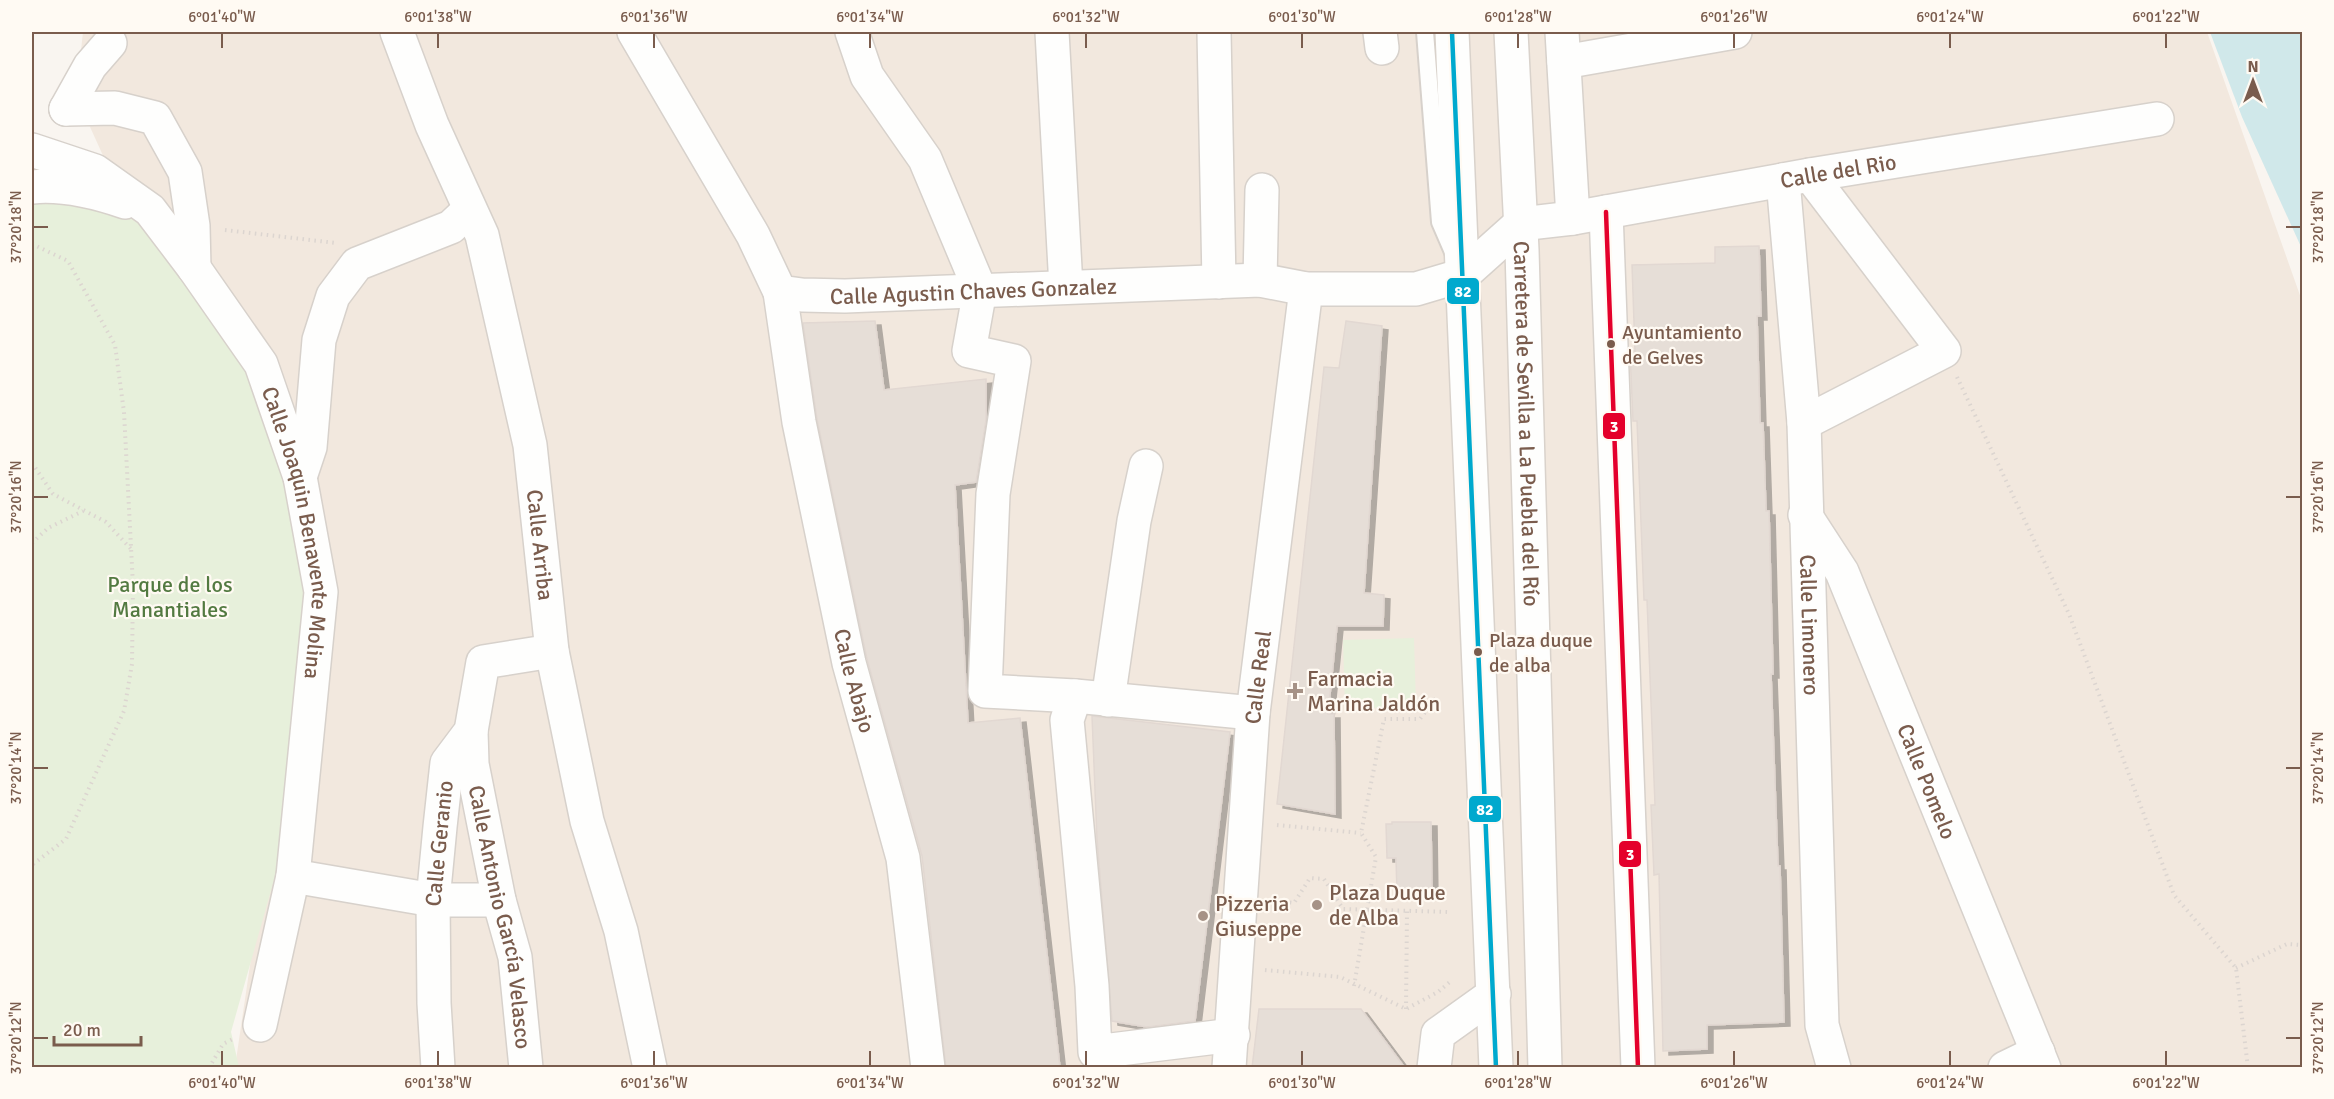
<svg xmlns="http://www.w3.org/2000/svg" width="2334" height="1099" font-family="Signika,sans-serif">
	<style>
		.residential { fill: #f2e8de }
		.green { fill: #e7f0db }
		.water { fill: #d0e8ea }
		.building { fill: #e6ded7; stroke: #e2d8d2; stroke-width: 1.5; filter: url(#shadow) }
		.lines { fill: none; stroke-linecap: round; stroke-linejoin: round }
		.lane-casing { stroke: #d7d1cb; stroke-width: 20 }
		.street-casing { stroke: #d7d1cb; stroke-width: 36 }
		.secondary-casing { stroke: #d9d2cb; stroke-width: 36 }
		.path { stroke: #dcd5d0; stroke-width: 4; stroke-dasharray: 1.5 4.5; stroke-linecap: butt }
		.lane { stroke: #fefefd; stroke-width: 16 }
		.street { stroke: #fefefd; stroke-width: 33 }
		.secondary { stroke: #fefefd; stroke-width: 33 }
		.bus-1-casing { stroke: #fffaf3; stroke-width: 9 }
		.bus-2-casing { stroke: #fffaf3; stroke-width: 9 }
		.bus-1 { stroke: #00a9ce; stroke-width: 4.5 }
		.bus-2 { stroke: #e4002b; stroke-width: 4.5 }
		.ticks { fill: none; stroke: #7a5c4d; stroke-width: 2 }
		.bus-dot { fill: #7a5c4d; stroke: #fffaf3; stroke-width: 2 }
		.poi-dot { fill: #a69286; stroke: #fffaf3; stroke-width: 2 }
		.labels { text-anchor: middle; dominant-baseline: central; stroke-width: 4.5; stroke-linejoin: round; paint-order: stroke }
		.bus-label { font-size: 20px; fill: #7a5c4d; stroke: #fffaf3; text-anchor: start }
		.street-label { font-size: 22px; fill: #7a5c4d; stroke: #fffaf3 }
		.park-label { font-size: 22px; fill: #537a41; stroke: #fffaf3 }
		.poi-label { font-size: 22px; fill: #7a5c4d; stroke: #fffaf3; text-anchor: start }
		.line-badge { stroke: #fffaf3; stroke-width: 2 }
		.badge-label { font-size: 16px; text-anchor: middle; font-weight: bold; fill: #fff }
		.neatline { fill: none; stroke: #7a5c4d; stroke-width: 2 }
		.ticks-label { font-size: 15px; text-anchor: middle; fill: #7a5c4d }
	</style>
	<defs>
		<filter id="shadow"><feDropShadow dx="6" dy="4" stdDeviation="0" flood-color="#0004"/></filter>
	</defs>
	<rect width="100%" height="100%" fill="#f9f5f0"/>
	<path class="residential" d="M83,32H2207L2302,301V1067H235L304,599L76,96Z"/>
	<path class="green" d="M32,164L71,174L164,243L239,344L291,503L310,590L277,869L231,1032L239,1067H32Z
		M1414,638L1416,706L1345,709L1343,640Z"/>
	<path class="water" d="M2210,32H2302V249L2242,117Z"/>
	<path class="building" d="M1759,246L1761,316H1757L1760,423H1763L1766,511H1769L1773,674H1771L1778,866H1780L1784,1022L1707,1025V1049L1663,1051L1659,874L1654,875L1651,805H1655L1647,600H1644L1637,421H1633L1630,351H1635L1632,265L1715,263V247Z
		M875,321L884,390L986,379V420L976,482L955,485L968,723L1020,718L1060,1068H946L922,856L867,659L817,419L803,323Z
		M1346,321L1382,326L1364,593L1384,595L1383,626H1337L1328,714H1334L1335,814L1277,804L1324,367L1339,368Z
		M1092,716L1230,732L1195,1021L1147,1027L1112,1021L1097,839Z
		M1392,822H1431L1432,895H1397L1396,858H1387L1386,824H1392Z
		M1259,1009H1361L1405,1068H1252Z"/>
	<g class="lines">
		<defs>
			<path id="lane" d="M1425,32L1440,222L1453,252"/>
			<g id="street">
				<path id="s1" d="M397,32L432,125L482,235L530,445L552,651L587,821L621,931L650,1068"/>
				<path id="s2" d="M634,32L753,235L780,292L802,295L845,296L1260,280L1306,289H1416L1463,275L1520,224L1573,218L1810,175L2157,119"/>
				<path d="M852,32L867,76L925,159L980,290L969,351L1014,361L993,494L985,691L1075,696L1253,713"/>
				<path d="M1052,32L1066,287"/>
				<path d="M1214,32L1219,282"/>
				<path d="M1380,32L1382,48"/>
				<path d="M1562,32L1573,218"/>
				<path d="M1564,62L1735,32"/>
				<path d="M66,109L115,108L155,118L185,172L193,226L194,268"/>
				<path d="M66,109L90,66L110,43"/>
				<path id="s3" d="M32,150L95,171L150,210L194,268L261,364L300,477L321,592L293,876L260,1025"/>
				<path id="s4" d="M1783,180L1804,423L1822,1025L1834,1068"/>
				<path d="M32,187C62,184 96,192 125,202"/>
				<path d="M1606,212L1638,1068"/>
				<path d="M1260,280L1262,190"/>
				<path id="s5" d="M780,292L799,422L849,663L903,858L928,1068"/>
				<path d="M1804,423L1944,351L1810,175"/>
				<path d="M300,477L310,447L319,340L333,296L357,264L451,227L469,210"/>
				<path id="s6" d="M1805,515L1842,572L2044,1068"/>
				<path d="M1075,696L1067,720L1092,986L1095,1052L1233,1035"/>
				<path d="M1108,700L1134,521L1146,466"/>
				<path id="s7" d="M471,731L472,764L499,900L515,957L526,1068"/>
				<path d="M293,876L433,900H499"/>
				<path id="s8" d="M438,1068L434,1003L433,900L440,827L447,763L471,731L483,662L552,651"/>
				<path id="s9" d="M1229,1068L1253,713L1306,289"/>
				<path d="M1434,1068L1438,1034L1494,994"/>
				<path d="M2005,1068L2038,1052"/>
			</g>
			<g id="secondary">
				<path d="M1452,32L1496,1068"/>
				<path id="s10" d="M1511,32L1522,250L1545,1068"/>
			</g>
		</defs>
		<use href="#lane" class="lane-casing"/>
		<use href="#street" class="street-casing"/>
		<use href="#secondary" class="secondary-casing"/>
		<path class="path" d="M225,230L336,243
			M32,244L68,261L115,345L124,412L133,586L132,664L124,711L66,839L32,865
			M1957,377L2069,614L2174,895L2236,968L2248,1068
			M32,463L53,494L106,522L131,549
			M32,543L48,528L83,511
			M1277,825L1361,833
			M1272,900L1294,903L1310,878L1324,879L1343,909L1450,912
			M2236,968L2287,944L2302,945
			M1265,970L1340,977L1406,1009L1438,992L1451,981
			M1354,986L1376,857L1361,833L1384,719H1420L1437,697
			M1406,1009L1407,911
			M209,1068L223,1044L233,1039"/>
		<use href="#lane" class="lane"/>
		<use href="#street" class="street"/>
		<use href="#secondary" class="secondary"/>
		<defs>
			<path id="bus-1" d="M1452,32L1496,1068"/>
			<path id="bus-2" d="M1606,212L1638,1068"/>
		</defs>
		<use href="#bus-1" class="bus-1-casing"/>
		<use href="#bus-2" class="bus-2-casing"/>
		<use href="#bus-1" class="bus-1"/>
		<use href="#bus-2" class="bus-2"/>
	</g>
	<path class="ticks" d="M222,33V48M438,33V48M654,33V48M870,33V48M1086,33V48M1302,33V48M1518,33V48M1734,33V48M1950,33V48M2166,33V48M33,227H48M2286,227H2301M33,497H48M2286,497H2301M33,768H48M2286,768H2301M33,1038H48M2286,1038H2301M222,1051V1066M438,1051V1066M654,1051V1066M870,1051V1066M1086,1051V1066M1302,1051V1066M1518,1051V1066M1734,1051V1066M1950,1051V1066M2166,1051V1066"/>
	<g class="bus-dot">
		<circle cx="1611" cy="344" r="5"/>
		<circle cx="1478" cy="652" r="5"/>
	</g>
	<g class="poi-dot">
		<path d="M1292 682h6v6h6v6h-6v6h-6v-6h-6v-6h6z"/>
		<circle cx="1317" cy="905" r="6"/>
		<circle cx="1203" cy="916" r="6"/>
	</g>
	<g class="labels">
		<g class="bus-label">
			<text x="1622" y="332">Ayuntamiento<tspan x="1622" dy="25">de Gelves</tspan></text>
			<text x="1489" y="640">Plaza duque<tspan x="1489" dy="25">de alba</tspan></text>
		</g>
		<g class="street-label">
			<text stroke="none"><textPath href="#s2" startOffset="1384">Calle del Rio</textPath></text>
			<text stroke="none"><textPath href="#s2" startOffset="492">Calle Agustin Chaves Gonzalez</textPath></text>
			<text stroke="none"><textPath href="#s10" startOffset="392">Carretera de Sevilla a La Puebla del Río</textPath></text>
			<text stroke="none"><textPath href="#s3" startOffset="498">Calle Joaquin Benavente Molina</textPath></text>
			<text stroke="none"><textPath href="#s1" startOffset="536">Calle Arriba</textPath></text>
			<text stroke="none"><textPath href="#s4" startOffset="446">Calle Limonero</textPath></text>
			<text stroke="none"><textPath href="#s9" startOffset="392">Calle Real</textPath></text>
			<text stroke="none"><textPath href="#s5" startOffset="396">Calle Abajo</textPath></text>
			<text stroke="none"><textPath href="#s6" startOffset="294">Calle Pomelo</textPath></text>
			<text stroke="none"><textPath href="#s8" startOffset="225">Calle Geranio</textPath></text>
			<text stroke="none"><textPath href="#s7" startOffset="189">Calle Antonio García Velasco</textPath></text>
		</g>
		<g class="park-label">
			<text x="170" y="584">Parque de los<tspan x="170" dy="25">Manantiales</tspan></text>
		</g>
		<g class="poi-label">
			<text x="1307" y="678">Farmacia<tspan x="1307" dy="25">Marina Jaldón</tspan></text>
			<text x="1329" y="892">Plaza Duque<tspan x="1329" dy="25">de Alba</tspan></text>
			<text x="1215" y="903">Pizzeria<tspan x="1215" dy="25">Giuseppe</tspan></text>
		</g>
	</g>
	<g class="line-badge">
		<rect x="1446" y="277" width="34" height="28" rx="6" fill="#00a9ce"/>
		<rect x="1602" y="412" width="24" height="28" rx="6" fill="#e4002b"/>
		<rect x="1468" y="795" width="34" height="28" rx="6" fill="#00a9ce"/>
		<rect x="1618" y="840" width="24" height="28" rx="6" fill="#e4002b"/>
	</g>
	<g class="badge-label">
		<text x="1463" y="297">82</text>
		<text x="1614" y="432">3</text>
		<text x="1485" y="815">82</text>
		<text x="1630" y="860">3</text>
	</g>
	<rect width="2334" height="1099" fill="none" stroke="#fffaf3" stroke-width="66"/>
	<g transform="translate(2253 81)" stroke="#fffaf3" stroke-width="4.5" paint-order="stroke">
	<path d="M0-4.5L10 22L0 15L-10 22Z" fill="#7a5c4d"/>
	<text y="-9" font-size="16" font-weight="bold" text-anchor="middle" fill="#7a5c4d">N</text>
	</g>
	<path d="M54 1036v9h87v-9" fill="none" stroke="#7a5c4d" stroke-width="3"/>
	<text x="63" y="1036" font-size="18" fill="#7a5c4d" stroke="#fffaf3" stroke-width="4.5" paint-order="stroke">20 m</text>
	<rect x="33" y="33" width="2268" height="1033" class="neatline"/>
	<g class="ticks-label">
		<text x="222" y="22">6°01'40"W</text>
		<text x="438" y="22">6°01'38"W</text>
		<text x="654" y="22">6°01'36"W</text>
		<text x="870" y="22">6°01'34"W</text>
		<text x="1086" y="22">6°01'32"W</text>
		<text x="1302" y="22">6°01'30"W</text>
		<text x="1518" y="22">6°01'28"W</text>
		<text x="1734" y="22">6°01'26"W</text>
		<text x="1950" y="22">6°01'24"W</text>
		<text x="2166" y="22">6°01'22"W</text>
		<text transform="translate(16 227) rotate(-90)" y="5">37°20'18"N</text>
		<text transform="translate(2318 227) rotate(-90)" y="5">37°20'18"N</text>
		<text transform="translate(16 497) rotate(-90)" y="5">37°20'16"N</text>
		<text transform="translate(2318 497) rotate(-90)" y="5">37°20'16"N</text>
		<text transform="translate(16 768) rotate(-90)" y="5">37°20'14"N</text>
		<text transform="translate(2318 768) rotate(-90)" y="5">37°20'14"N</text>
		<text transform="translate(16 1038) rotate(-90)" y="5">37°20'12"N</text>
		<text transform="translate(2318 1038) rotate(-90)" y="5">37°20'12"N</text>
		<text x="222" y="1088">6°01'40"W</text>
		<text x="438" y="1088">6°01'38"W</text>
		<text x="654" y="1088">6°01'36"W</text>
		<text x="870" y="1088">6°01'34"W</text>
		<text x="1086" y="1088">6°01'32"W</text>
		<text x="1302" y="1088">6°01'30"W</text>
		<text x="1518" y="1088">6°01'28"W</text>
		<text x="1734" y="1088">6°01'26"W</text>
		<text x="1950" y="1088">6°01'24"W</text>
		<text x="2166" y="1088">6°01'22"W</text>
	</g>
</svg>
